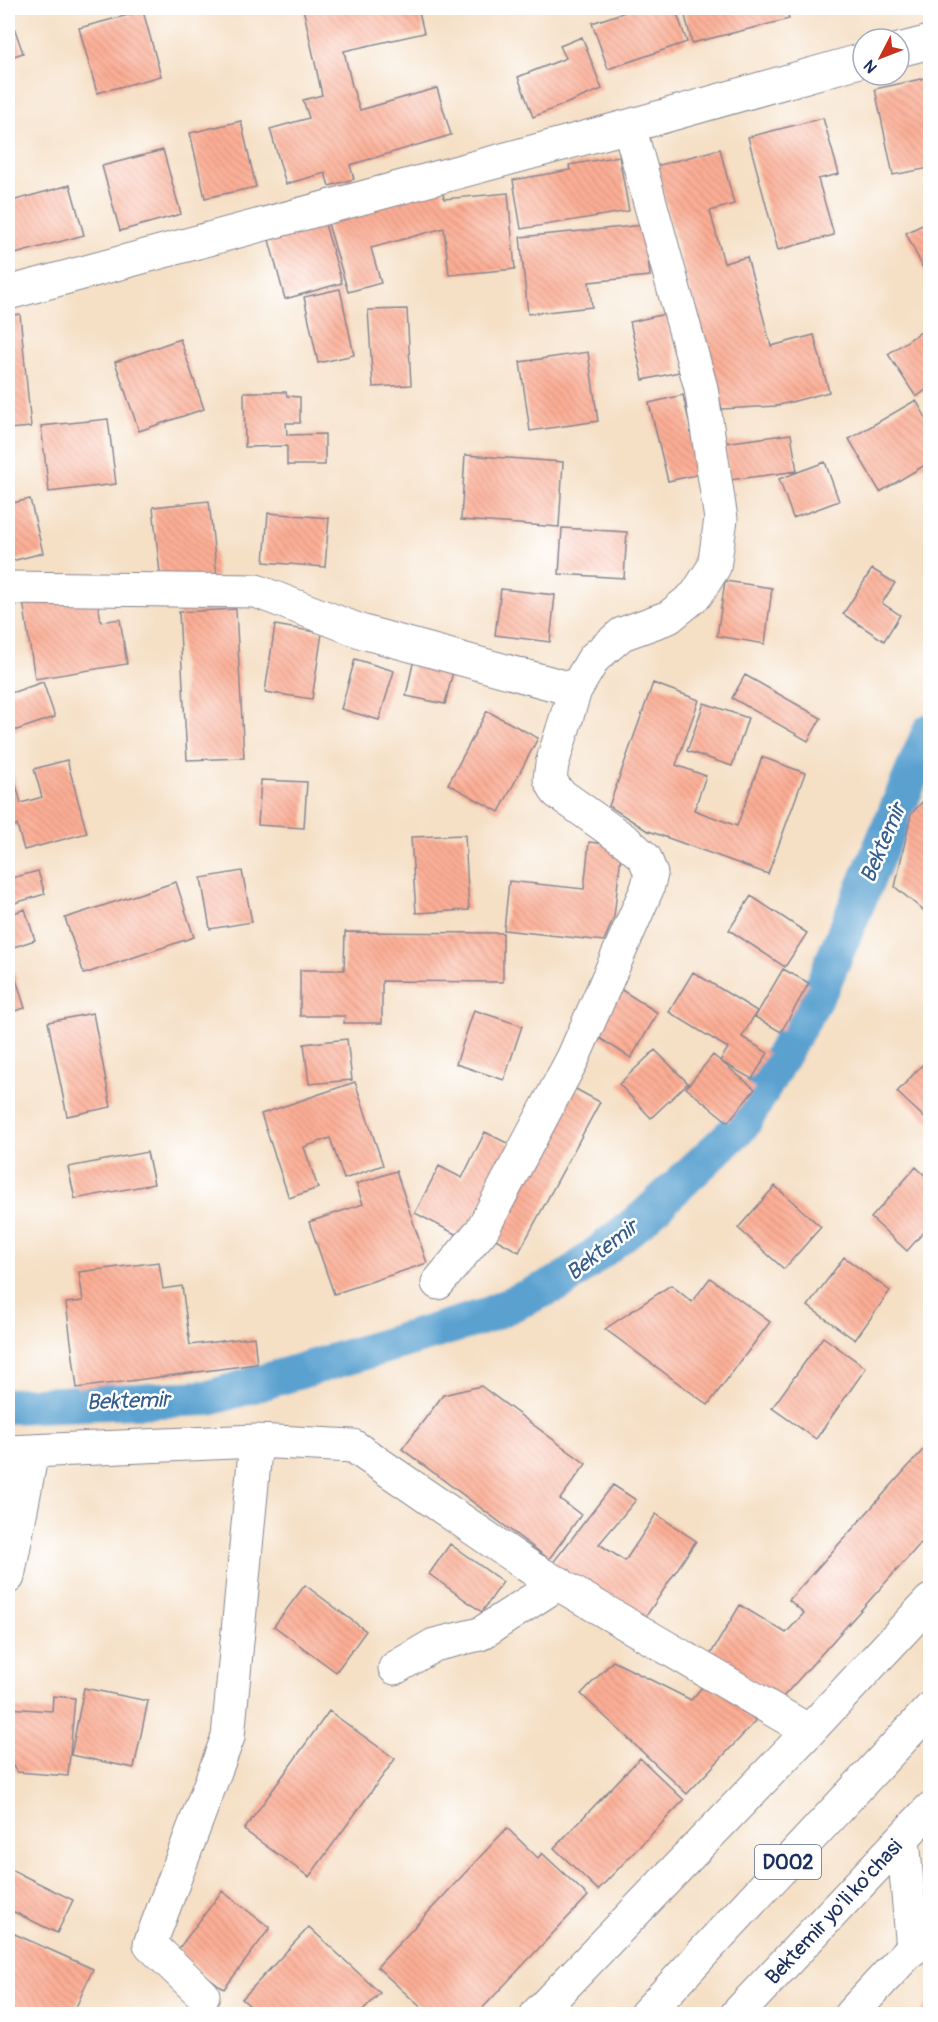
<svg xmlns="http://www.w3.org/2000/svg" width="938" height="2022" font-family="Pangolin,sans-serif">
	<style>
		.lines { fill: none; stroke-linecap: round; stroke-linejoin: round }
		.canal { stroke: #5aa1d0; stroke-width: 36 }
		.building { fill: url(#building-back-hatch) }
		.street-casing { stroke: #888792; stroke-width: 35 }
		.secondary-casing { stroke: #888792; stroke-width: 35 }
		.highway-casing { stroke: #888792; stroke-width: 35 }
		.street { stroke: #fff; stroke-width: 33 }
		.secondary { stroke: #fff; stroke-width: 33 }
		.highway { stroke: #fff; stroke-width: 33 }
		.labels { text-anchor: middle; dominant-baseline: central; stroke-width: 5; stroke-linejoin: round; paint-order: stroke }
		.shield { fill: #fff; stroke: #5f6d8e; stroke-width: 1.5 }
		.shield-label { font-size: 20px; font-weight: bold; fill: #1b2f5e }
		.street-label { font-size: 21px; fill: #1b2f5e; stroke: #fff }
		.water-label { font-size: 22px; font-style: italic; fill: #345d8c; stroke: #fff }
	</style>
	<defs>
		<pattern id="building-back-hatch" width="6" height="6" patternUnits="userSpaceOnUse" patternTransform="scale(1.5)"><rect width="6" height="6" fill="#fcad94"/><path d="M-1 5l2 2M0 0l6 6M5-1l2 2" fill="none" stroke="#d79582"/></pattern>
	</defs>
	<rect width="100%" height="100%" fill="#fff"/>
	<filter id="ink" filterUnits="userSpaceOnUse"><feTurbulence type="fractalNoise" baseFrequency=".0167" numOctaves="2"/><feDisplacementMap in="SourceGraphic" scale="12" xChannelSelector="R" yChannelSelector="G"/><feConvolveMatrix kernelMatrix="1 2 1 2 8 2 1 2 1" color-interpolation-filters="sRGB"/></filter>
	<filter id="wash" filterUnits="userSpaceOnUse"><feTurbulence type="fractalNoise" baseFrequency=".008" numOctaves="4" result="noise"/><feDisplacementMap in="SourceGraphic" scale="24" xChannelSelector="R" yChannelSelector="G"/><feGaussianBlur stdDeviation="1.35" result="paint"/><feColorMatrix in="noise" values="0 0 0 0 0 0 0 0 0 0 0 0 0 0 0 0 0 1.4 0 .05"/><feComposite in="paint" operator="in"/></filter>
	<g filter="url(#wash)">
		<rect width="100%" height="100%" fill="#f5dfc5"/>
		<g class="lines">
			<path class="canal" d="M8,1406L209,1398L483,1317L563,1281L643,1218L742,1125L823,984L930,731"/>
		</g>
		<g id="blocks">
			<path class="building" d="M303,8H418L424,33L344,51L352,86L360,110L437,88L451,135L350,165L354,179L329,186L325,173L286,184L270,129L309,118L303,100L322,95Z
				M637,8H675L687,42L608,69L592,23Z
				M683,8H786L789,19L692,43Z
				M8,10L23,53L8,58Z
				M143,11L161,76L97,93L79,28Z
				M582,37L602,89L533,117L518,77L566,58L560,46Z
				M930,77V168L893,175L875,89Z
				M823,118L839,174L818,179L834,235L778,250L748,137Z
				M241,121L256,187L205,198L190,133Z
				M720,149L734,204L710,211L724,263L747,257L771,346L814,335L829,392L776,406L722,409L656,166Z
				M163,150L181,214L120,231L102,166Z
				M619,156L629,211L521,229L513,180L570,170L569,165Z
				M70,185L84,235L8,256V202Z
				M442,188L444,199L508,193L515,269L449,275L444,228L371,248L381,283L348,292L327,220Z
				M930,221V282L906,233Z
				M325,224L342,283L285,299L269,240Z
				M644,225L650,276L589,282L592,307L528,314L520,237Z
				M340,289L354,355L318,363L304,297Z
				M407,309L411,385L373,387L368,310Z
				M20,314L31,427L8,429V316Z
				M665,314L679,372L643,380L630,322Z
				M930,326V387L916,397L888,354Z
				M180,339L204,409L139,431L115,362Z
				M588,352L598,421L530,431L520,362Z
				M244,392H286L287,396L300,397V423H286L287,435L325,434V465H287V446L245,447Z
				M683,395L701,474L668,481L649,403Z
				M916,400L930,425V462L880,492L849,439Z
				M108,419L116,484L49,492L41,426Z
				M791,434L797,471L730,480L724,443Z
				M465,455L563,462L559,527L461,520Z
				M825,462L839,501L793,518L779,479Z
				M30,499L43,553L8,562V504Z
				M209,501L217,577L161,583L153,507Z
				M268,513L329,518L325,567L264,562Z
				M562,528L627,532L624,578L559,574Z
				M872,569L895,583L882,603L900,615L884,641L843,614Z
				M725,581L772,588L765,644L717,636Z
				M501,589L555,595L550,642L495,635Z
				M96,590L101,622L120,619L127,664L35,679L23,601Z
				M236,609L244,758L187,760L179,612Z
				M275,625L322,633L312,699L265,692Z
				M415,654L455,663L445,704L406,696Z
				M355,659L394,671L379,720L341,709Z
				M745,675L821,718L808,741L732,698Z
				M43,682L55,717L8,733V694Z
				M653,683L699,700L676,765L706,776L694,810L737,826L762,757L805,773L768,874L646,830L609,806Z
				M704,703L748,718L732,766L687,751Z
				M487,711L538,738L499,812L448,784Z
				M67,760L87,833L24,850L17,825L8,828V772L12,770L21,803L42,797L34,769Z
				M261,780L307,782L304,828L258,825Z
				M922,802L930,809V916L895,887L911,814Z
				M465,835L469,910L416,913L411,837Z
				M589,842L622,846L614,917L604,941L504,930L509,881L584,889Z
				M38,871L45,894L8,905V879Z
				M242,871L252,922L210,929L201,878Z
				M176,882L194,937L84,974L65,918Z
				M751,896L807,933L785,967L729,930Z
				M25,909L35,940L8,949V915Z
				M345,932L503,933V982L382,981V1023H344L345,1016H300V970H344Z
				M8,953L25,1008L8,1013Z
				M783,969L809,983L781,1032L755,1017Z
				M693,972L757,1011L742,1037L768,1053L752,1079L720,1061L728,1048L669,1012Z
				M617,987L658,1013L631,1058L590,1032Z
				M474,1010L522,1026L504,1080L456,1064Z
				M93,1013L111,1107L67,1116L48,1022Z
				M347,1039L352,1080L309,1084L304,1044Z
				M655,1050L688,1083L651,1118L619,1084Z
				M713,1055L755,1089L728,1122L686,1088Z
				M923,1064L930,1070V1123L897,1092Z
				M355,1082L383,1165L344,1179L330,1138L304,1147L318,1188L289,1198L261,1114Z
				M570,1086L600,1102L519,1252L490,1236Z
				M485,1132L511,1145L463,1238L415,1213L439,1166L462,1178Z
				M147,1152L154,1184L75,1199L68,1167Z
				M916,1167L930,1180V1225L907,1251L871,1218Z
				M396,1171L427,1263L334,1294L309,1222L363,1204L356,1184Z
				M775,1186L821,1227L784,1269L738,1228Z
				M844,1257L890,1291L855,1340L808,1306Z
				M159,1262L163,1289L182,1286L190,1345L254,1337L257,1364L77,1388L66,1303L83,1301L79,1272Z
				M710,1278L770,1322L708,1405L605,1329L671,1285L692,1302Z
				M823,1337L866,1368L816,1439L772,1408Z
				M481,1386L586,1464L560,1499L581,1515L549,1559L402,1449L443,1395Z
				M930,1442V1533L782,1698L710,1655L740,1605L786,1633L804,1613L789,1600Z
				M613,1485L636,1500L599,1544L625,1561L656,1514L696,1541L641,1624L552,1564Z
				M450,1544L503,1582L482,1612L429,1574Z
				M305,1585L366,1631L336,1672L274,1626Z
				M613,1661L691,1700L705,1684L730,1696L756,1721L687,1794L581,1694Z
				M84,1688L148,1701L134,1768L71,1755Z
				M53,1696L75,1698L68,1776L17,1772L8,1759V1708L52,1711Z
				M329,1711L395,1759L309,1877L244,1830Z
				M640,1758L684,1800L598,1890L554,1848Z
				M507,1828L538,1858L542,1853L588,1896L477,2014H428L377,1967Z
				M10,1869L73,1900L57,1933L8,1909V1874Z
				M222,1891L270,1928L224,1989L176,1952Z
				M309,1927L380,1993L360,2014H259L242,1999Z
				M8,1931L93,1969L73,2014H8Z
				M930,2001V2014H918Z"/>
		</g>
	</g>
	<g filter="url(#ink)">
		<use href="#blocks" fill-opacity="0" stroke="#888792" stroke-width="1.5"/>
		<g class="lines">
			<defs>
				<path id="street" d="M899,50L930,42
					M8,293L629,126L863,60
					M8,588L256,591L363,632L575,690
					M438,1283L482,1230L573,1058L647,889L651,874L645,858L627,842L557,792L550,779L552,764L575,690L594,658L622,634L669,617L696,595L714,567L721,519L701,388L629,126
					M8,1452L256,1441L353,1446L531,1568L809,1731
					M8,1577L32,1452
					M395,1668L434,1645L480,1634L559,1583
					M203,1995L150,1944L228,1737L256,1441"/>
				<path id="secondary" d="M537,2014L809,1731L930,1601
					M851,2014L930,1929"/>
				<path id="highway" d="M903,1839L913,1949
					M646,2014L930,1709
					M737,2014L930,1809"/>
			</defs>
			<use href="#street" class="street-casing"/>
			<use href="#secondary" class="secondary-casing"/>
			<use href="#highway" class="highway-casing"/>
			<use href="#street" class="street"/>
			<use href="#secondary" class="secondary"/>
			<use href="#highway" class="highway"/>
		</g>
	</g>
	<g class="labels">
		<rect class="shield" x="755" y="1845" width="66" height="34" rx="4.5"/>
		<g class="shield-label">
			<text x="788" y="1862">D002</text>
		</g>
		<g class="street-label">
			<text transform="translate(834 1912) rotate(-47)">Bektemir yo'li ko'chasi</text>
		</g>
		<g class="water-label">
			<text transform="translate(883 843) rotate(-67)">Bektemir</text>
			<text transform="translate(602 1250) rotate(-38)">Bektemir</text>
			<text transform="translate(128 1401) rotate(-2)">Bektemir</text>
		</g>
	</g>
	<rect width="938" height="2022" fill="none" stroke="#fff" stroke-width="30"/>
	<g transform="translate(881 57) rotate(228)"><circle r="28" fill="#ffffff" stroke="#a4acbf" stroke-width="1.5"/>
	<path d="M0-4.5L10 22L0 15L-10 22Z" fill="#c8321e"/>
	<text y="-9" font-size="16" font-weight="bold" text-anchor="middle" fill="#1b2f5e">N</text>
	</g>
</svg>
